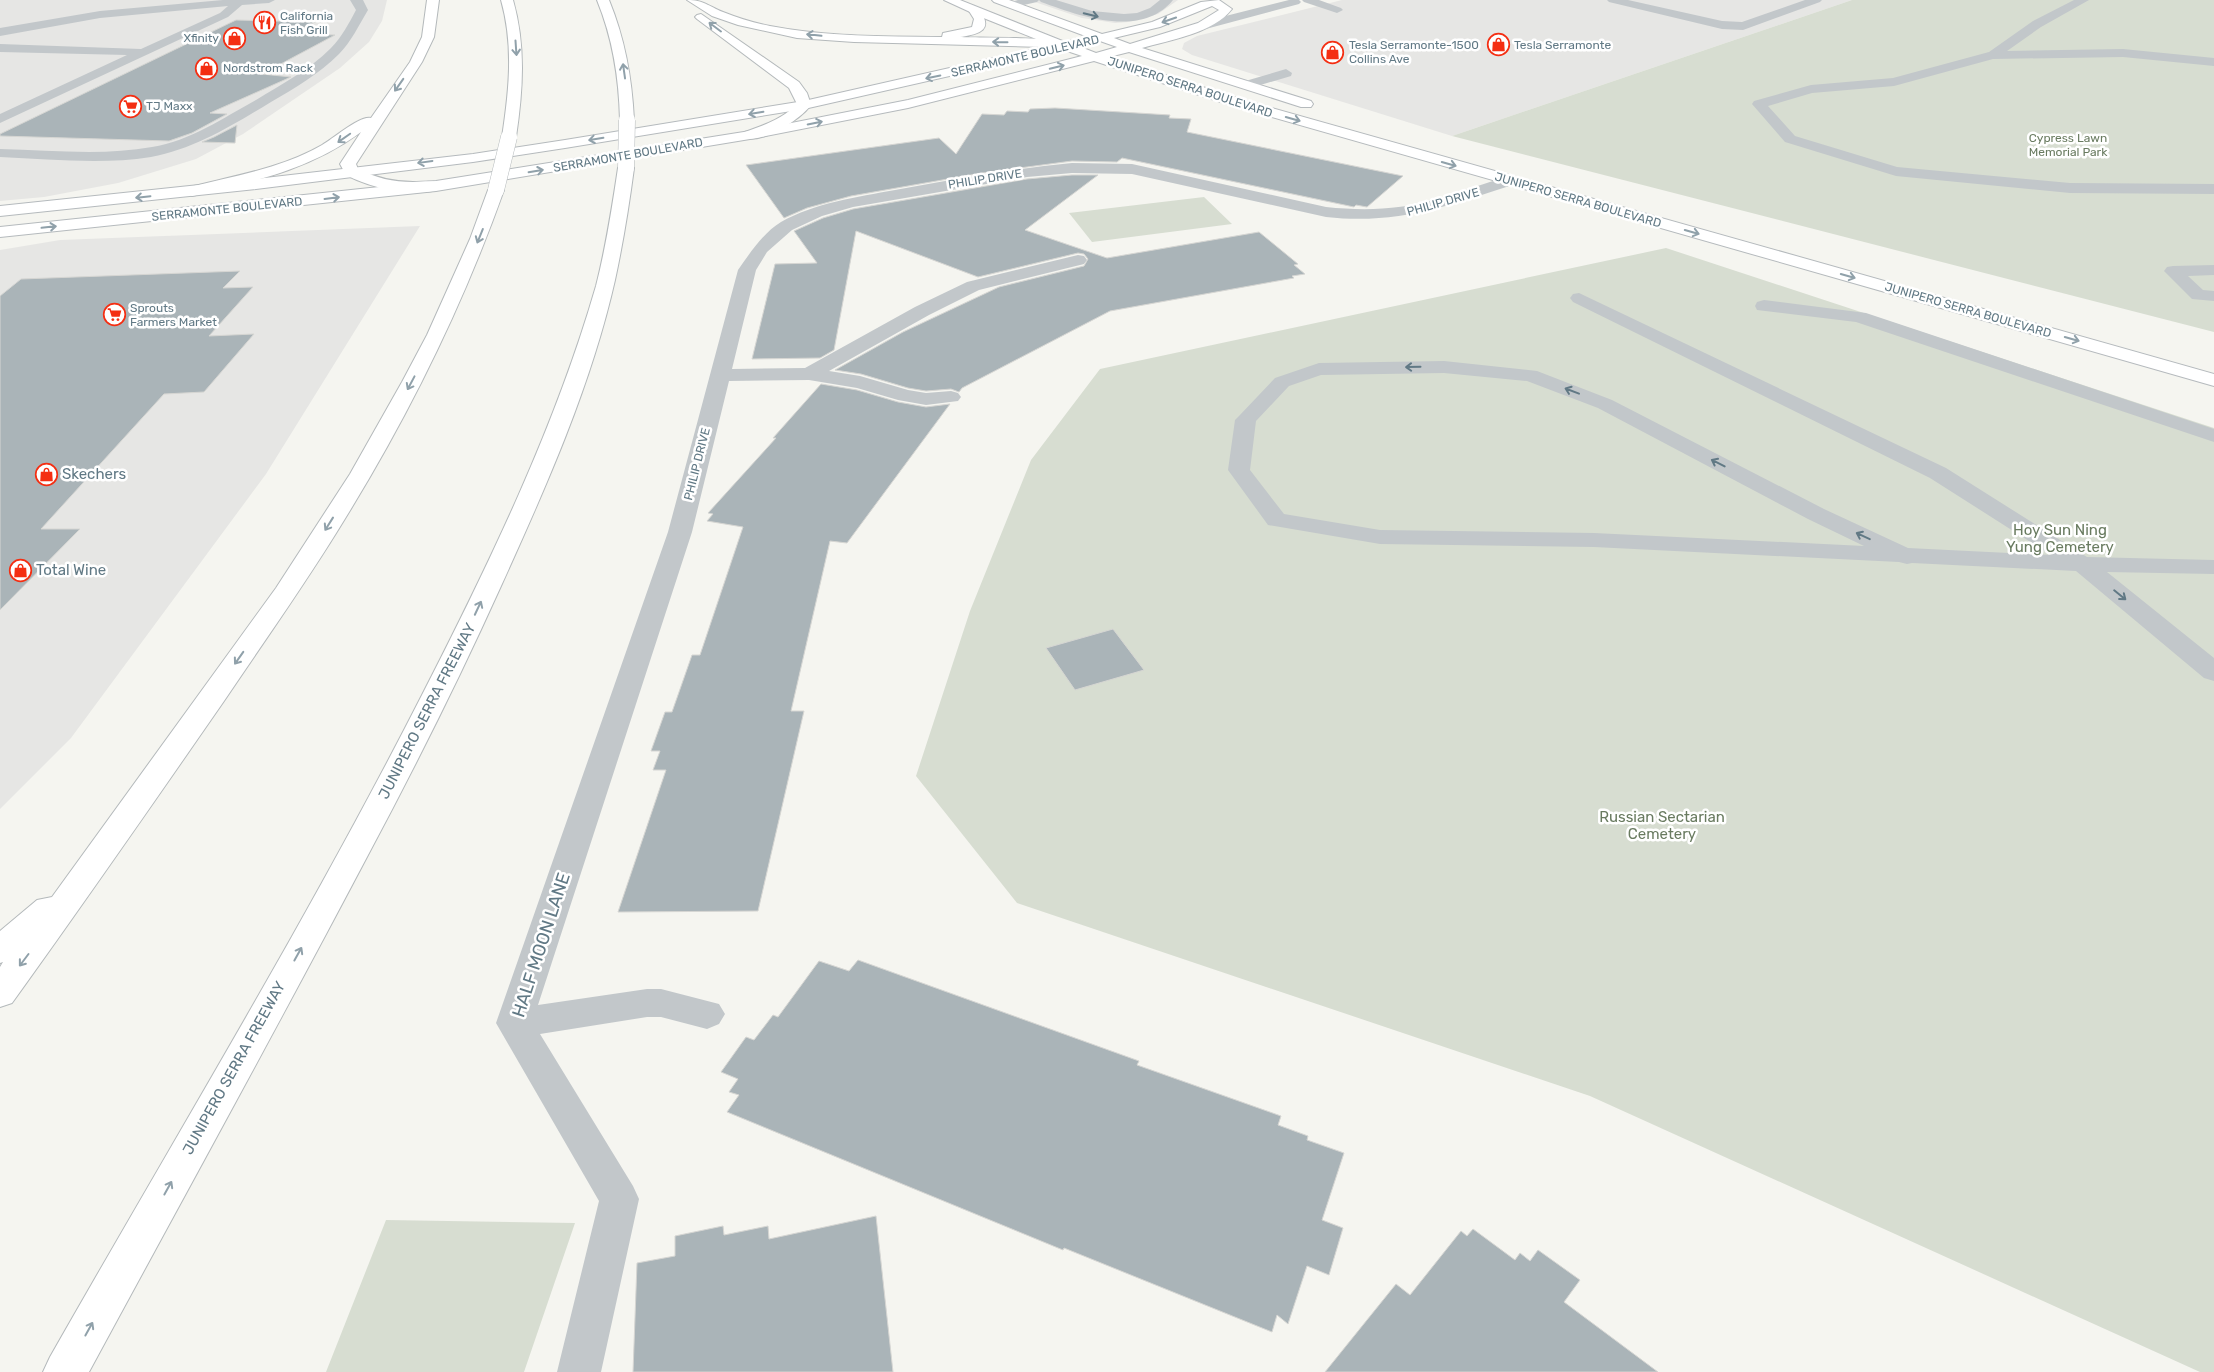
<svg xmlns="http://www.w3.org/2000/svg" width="2214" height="1372" font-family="Rubik,sans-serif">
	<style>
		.built { fill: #e6e6e4 }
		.green { fill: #d7ddd1 }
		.building { fill: #aab4b8; stroke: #d6d6d3 }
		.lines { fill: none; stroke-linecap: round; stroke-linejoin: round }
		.major-casing { stroke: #b5babd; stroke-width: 2 }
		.highway-casing { stroke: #b4b9bb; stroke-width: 2 }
		.minor { fill: #c2c7ca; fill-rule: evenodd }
		.major { fill: #fff; fill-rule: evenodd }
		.highway { fill: #fff; fill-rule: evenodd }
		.highway-bridge-casing { stroke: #b4b9bb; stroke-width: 17; stroke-linecap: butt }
		.highway-bridge { stroke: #fff; stroke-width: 16 }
		.oneway { stroke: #617985 }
		.oneway2 { stroke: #90a1aa }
		.labels { text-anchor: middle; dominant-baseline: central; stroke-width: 5; stroke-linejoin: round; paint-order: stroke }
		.far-poi-label { font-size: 12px; fill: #617985; stroke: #fff; text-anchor: start }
		.far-street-label { font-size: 12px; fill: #617985; stroke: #fff }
		.far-park-label { font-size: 12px; fill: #697b60; stroke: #fff }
		.poi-label { font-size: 15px; fill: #617985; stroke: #fff; text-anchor: start }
		.park-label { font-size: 15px; fill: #697b60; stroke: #fff }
		.street-label { font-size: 15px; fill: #617985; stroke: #fff }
		.near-street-label { font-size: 18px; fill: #617985; stroke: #fff }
	</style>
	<rect width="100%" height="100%" fill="#f5f5f0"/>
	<path class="built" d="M0,0H387L382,21L369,42L340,68L243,134L196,159L118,183L44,197L0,201Z
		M1029,0H1178L1158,14L1129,22L1115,23L1082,18Z
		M1342,0H1852L1452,136L1192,55L1182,49L1184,43L1197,36Z
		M420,226L266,474L71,738L0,809V250L60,240Z"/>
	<path class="green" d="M1852,0H2214V332L1452,136Z
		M1204,197L1232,224L1092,242L1069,213Z
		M1666,248L2214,428V1372H2200L1590,1096L1017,903L916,776L970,611L1031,460L1100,369Z
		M386,1220L575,1223L524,1372H326Z"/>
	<path class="building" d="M236,20L315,22L293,34L335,35L262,74L291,77L210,113L227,114L192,133L169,141L0,136V134Z
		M1055,108L1170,115L1169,118L1191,119L1187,132L1403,176L1367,207L1356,205L1354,207L1122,158L1117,162L1072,161L982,173L851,196L807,208L784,218L746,165L939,138L956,154L982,114L1004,115L1007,111L1028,112L1030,109Z
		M237,125L235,143L202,142L214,137Z
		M1072,175H1098L1025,230L1107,258L1259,232L1298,264L1294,265L1305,274L1292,276L1294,278L1110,311L962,388L959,392L951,389L926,391L908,388L861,374L835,370L903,332L999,287L1084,266L1088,259L1084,254L1078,253L978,277L856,231L834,350L820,358L752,359L775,264L817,263L794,231L823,218L853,209L1027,179Z
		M240,271L223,288L253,287L209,336L254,334L204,392L164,394L41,529H80L0,610V296L21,279Z
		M821,384L857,390L898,402L926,407L950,404L847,543L830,541L791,711H804L758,911L618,912L666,770H653L660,751H651L665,712H672L692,655H700L743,527L707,521L713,514L708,513L776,438H773Z
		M1113,629L1144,670L1075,690L1046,648Z
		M858,960L1139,1061L1137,1065L1281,1116L1278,1125L1308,1136L1307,1140L1344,1153L1322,1220L1343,1228L1329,1275L1307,1266L1288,1324L1277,1315L1272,1332L1064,1248L1063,1250L727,1112L739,1095L729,1092L738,1079L721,1072L746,1037L754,1040L773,1015L778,1017L819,961L849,971Z
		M876,1216L893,1372H633L637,1263L675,1256V1236L723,1226L724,1235L768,1226L769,1239Z
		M1473,1229L1515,1260L1520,1253L1530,1261L1538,1250L1580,1280L1564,1302L1658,1372H1325L1396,1284L1410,1295L1461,1231L1467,1236Z"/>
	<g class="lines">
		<defs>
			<path id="major" d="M944,0H960L1065,42L1088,37L994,2L992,0H1009L1102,34L1152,22L1201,2L1219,0L1232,9C1214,33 1170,40 1142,48L1311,101L1313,104L1311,107H1301L1129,52L1109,57L1240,99L2214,374V386L1230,105L1094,61L908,108L750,139L436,191L0,237V227L436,181L750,131L908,100L1082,56L1064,50L804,109L565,148L473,162L256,189L0,216V206L256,179L473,154L565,140L804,101L1051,45L981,17ZM1212,6L1219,10L1198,23L1130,44L1114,38L1160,27ZM1100,41L1117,47L1096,53L1078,46Z"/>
			<path id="highway" d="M427,0H439L434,37L422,62L356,164L358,169C376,178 393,182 413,182C423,182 432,180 442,183L444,186L442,189C410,197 374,189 346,175L340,164L361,132C308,171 254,181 192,196L186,194L184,191L186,188C233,176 280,169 322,145C333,139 360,115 371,118L410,62L422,37Z
				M501,0H513C526,46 523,90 516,137L509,141L502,137C509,91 514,46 501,0Z
				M597,0H609C625,39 632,78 634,120L632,123L627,124L620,120C619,78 613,39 597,0Z
				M687,0C704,0 708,6 723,12C738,18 754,23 770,26C826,37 885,36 942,37L943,33L972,27L974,19L969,11L975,8L979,9C994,30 980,34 960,37C978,38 1063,36 1072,46L1066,50L1042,47L854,42L797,38L738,25L712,16Z
				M701,14L799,82L807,93L811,105C800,120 763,143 745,138L743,135L745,132C764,125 783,119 797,104L789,88L697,19L695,17L697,15Z
				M626,163L631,165L634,168C629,206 623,243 615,280C591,386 546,487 501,586C460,677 415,767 368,855C277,1028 182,1200 89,1372H43L50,1357C175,1137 307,921 422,695C489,564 555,428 596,286C606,247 612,208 618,168L621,165Z
				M496,185L502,187L504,190C463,305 410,413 346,517C308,580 265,640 224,701C154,802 84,903 12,1003L0,1007V967L3,962L0,963V931L37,900L52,897L276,588L350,474L402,382L427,335L470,239L488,190L490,187Z"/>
		</defs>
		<use href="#major" class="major-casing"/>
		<use href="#highway" class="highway-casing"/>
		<path class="minor" d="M223,0H275L269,3L242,5L228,17L0,123V114L127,55L0,52V44L141,49L220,13L228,6L100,18L0,36V28L100,11Z
			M350,0H363L368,10C359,25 351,42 339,54C319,74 295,88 271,102C233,125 195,149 151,157C101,165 50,159 0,157V149C50,150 103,156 152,147C190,141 223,118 256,100C282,84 309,70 331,48C342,37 349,23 356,10Z
			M1018,0H1039L1037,2L1011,8L1005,5L1007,3Z
			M1039,0H1056L1092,11L1124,14L1137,13L1150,8L1160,0H1173C1141,39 1080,16 1041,2Z
			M1289,0H1299L1301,2L1299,4L1202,30L1196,26L1198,23Z
			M1302,0H1319L1341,8L1343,10L1337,13L1304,2Z
			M1607,0H1628L1722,21L1742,22L1805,0H1822L1820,2L1743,30L1722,29L1609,2Z
			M2074,0H2089L2041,27L2007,51L2123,49L2214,58V66L2123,57L1993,59L1894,86L1812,93L1768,106L1795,136L1897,167L2070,183L2214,184V194L2070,193L1896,176L1785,142L1752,104L1754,101L1811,85L1893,78L1989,52L2033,21Z
			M1286,69L1292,73L1291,76L1247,89L1240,85L1242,82Z
			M1072,163L1132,164L1326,207C1364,211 1400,210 1437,199C1461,192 1485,183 1510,176L1515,178L1518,181L1515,184C1449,206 1397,225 1326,217L1132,174L1072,173L1027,177L853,207L822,216L792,230L767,252L756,270L732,369L805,368L915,307L967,282L1078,255L1084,256L1087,260L1084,264L979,290L929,315L829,371L860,376L908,390L926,393L951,391L958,393L961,397L958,401L926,405L898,400L857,388L809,380L729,381L692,532L538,1005L647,989H661L719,1004L725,1014L719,1024L707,1029L661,1017H647L540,1034L633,1186L639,1199L601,1372H557L599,1201L496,1023L668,532L738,270C750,253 763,233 781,222C815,203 857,197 895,190C953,179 1012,169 1072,163Z
			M2214,265V275L2188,276L2203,290L2214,291V301L2192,299L2164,271L2167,267L2173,266Z
			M1579,293L1946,468L2087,557L2214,560V574L2107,572L2214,658V681L2204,678L2076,571L1912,563L1907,564L1899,562L1594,547L1380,544L1268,525L1228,470L1235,420L1239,416L1275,378L1319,363L1444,361L1537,371L1612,400L1824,509L1908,548L2051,555L1930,478L1573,302L1570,298L1573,294ZM1444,373L1527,381L1598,408L1808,519L1864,546L1594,533L1380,530L1284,514L1250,470L1256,421L1289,386L1321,375Z
			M1764,300L1866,313L2214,429V442L1856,322L1757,310L1755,306L1757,302Z"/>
		<use href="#major" class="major"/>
		<use href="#highway" class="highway"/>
		<defs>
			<path id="highway-bridge" d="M626,168L627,120
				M496,190L509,137"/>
		</defs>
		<use href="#highway-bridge" class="highway-bridge-casing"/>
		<use href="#highway-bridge" class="highway-bridge"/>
	</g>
	<defs><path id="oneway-shaft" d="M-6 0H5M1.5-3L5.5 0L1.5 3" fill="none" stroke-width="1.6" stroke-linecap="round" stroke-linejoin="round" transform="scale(1.25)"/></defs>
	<g class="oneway">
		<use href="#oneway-shaft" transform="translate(1091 15) rotate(14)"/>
		<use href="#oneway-shaft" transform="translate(1413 367) rotate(179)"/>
		<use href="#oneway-shaft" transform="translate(1572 391) rotate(-159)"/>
		<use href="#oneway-shaft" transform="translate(1718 463) rotate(-153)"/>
		<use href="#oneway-shaft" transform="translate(1863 536) rotate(-155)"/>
		<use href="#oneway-shaft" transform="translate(2120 595) rotate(39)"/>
	</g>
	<g class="oneway2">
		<use href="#oneway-shaft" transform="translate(1169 20) rotate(161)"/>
		<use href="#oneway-shaft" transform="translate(715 27) rotate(-143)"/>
		<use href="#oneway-shaft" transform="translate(814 35) rotate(-174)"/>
		<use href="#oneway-shaft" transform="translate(1000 42) rotate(-179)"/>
		<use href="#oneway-shaft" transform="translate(516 48) rotate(86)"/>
		<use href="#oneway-shaft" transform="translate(1057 67) rotate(-14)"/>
		<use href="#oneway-shaft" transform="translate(624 71) rotate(-98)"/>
		<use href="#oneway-shaft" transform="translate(933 77) rotate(168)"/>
		<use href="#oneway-shaft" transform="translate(399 85) rotate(125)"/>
		<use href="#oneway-shaft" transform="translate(756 113) rotate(171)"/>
		<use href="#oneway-shaft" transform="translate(1293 119) rotate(16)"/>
		<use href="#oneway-shaft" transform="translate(815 123) rotate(-11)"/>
		<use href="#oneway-shaft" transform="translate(344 138) rotate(145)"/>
		<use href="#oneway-shaft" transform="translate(596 139) rotate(171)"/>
		<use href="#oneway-shaft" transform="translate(425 162) rotate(172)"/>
		<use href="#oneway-shaft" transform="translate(1449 164) rotate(16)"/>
		<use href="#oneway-shaft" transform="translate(536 171) rotate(-9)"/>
		<use href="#oneway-shaft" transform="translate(143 197) rotate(174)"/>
		<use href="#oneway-shaft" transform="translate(332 198) rotate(-7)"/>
		<use href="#oneway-shaft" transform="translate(49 227) rotate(-6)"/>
		<use href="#oneway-shaft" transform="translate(1692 232) rotate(16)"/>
		<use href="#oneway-shaft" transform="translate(480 236) rotate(112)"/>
		<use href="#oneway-shaft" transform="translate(1848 276) rotate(16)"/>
		<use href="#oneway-shaft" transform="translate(2072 339) rotate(16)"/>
		<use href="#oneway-shaft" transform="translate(411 383) rotate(118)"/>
		<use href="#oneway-shaft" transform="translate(329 524) rotate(122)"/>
		<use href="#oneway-shaft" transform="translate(478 608) rotate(-65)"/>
		<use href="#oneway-shaft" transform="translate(239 658) rotate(125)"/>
		<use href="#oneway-shaft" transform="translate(298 954) rotate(-61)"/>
		<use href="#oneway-shaft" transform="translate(24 960) rotate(127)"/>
		<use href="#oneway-shaft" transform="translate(168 1188) rotate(-61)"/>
		<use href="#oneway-shaft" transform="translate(89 1329) rotate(-61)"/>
	</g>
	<defs>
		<symbol id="restaurant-ring" viewBox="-11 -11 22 22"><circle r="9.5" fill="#fff" stroke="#f42e12" stroke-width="1.5"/><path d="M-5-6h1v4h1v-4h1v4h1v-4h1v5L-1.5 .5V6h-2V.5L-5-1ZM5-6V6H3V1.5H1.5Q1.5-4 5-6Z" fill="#f42e12"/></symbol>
		<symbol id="shop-ring" viewBox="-11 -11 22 22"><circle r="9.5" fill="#fff" stroke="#f42e12" stroke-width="1.5"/><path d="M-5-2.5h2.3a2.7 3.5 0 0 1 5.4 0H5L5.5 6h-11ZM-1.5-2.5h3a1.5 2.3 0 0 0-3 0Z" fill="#f42e12"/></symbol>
		<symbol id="supermarket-ring" viewBox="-11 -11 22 22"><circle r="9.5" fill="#fff" stroke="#f42e12" stroke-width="1.5"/><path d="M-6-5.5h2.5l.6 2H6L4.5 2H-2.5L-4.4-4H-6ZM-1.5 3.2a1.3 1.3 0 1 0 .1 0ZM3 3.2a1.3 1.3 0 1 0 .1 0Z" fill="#f42e12"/></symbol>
	</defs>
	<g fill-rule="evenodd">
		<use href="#restaurant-ring" x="252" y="10" width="25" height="25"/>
		<use href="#shop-ring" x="222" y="26" width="25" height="25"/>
		<use href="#shop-ring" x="1486" y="32" width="25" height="25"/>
		<use href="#shop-ring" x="1320" y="40" width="25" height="25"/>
		<use href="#shop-ring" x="194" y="56" width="25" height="25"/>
		<use href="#supermarket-ring" x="118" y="94" width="25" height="25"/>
		<use href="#supermarket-ring" x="102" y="302" width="25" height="25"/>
		<use href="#shop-ring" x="34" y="462" width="25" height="25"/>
		<use href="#shop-ring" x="8" y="558" width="25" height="25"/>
	</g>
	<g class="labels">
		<g class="far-poi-label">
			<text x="280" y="16">California<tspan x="280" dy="14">Fish Grill</tspan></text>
			<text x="219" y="38" text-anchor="end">Xfinity</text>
			<text x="1349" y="45">Tesla Serramonte-1500<tspan x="1349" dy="14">Collins Ave</tspan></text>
			<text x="1514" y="45">Tesla Serramonte</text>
			<text x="223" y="68">Nordstrom Rack</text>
			<text x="146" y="106">TJ Maxx</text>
			<text x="130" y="308">Sprouts<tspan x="130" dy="14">Farmers Market</tspan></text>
		</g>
		<g class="far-street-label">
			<text transform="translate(1025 56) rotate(-13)">SERRAMONTE BOULEVARD</text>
			<text transform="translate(1190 87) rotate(18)">JUNIPERO SERRA BOULEVARD</text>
			<text transform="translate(628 155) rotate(-10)">SERRAMONTE BOULEVARD</text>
			<text transform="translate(985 179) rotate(-9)">PHILIP DRIVE</text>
			<text transform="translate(1578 200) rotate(16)">JUNIPERO SERRA BOULEVARD</text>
			<text transform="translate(1443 202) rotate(-16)">PHILIP DRIVE</text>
			<text transform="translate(227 209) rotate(-6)">SERRAMONTE BOULEVARD</text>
			<text transform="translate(1968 310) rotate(16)">JUNIPERO SERRA BOULEVARD</text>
			<text transform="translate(697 464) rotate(-76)">PHILIP DRIVE</text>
		</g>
		<g class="far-park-label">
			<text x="2068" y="138">Cypress Lawn<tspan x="2068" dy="14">Memorial Park</tspan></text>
		</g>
		<g class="poi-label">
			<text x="62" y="474">Skechers</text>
			<text x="36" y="570">Total Wine</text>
		</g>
		<g class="park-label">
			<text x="2060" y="530">Hoy Sun Ning<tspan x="2060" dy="17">Yung Cemetery</tspan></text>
			<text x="1662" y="817">Russian Sectarian<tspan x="1662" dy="17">Cemetery</tspan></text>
		</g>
		<g class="street-label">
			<text transform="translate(427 711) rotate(-63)">JUNIPERO SERRA FREEWAY</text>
			<text transform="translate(234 1068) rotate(-61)">JUNIPERO SERRA FREEWAY</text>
		</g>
		<g class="near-street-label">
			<text transform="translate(541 945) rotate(-72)">HALF MOON LANE</text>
		</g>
	</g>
</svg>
